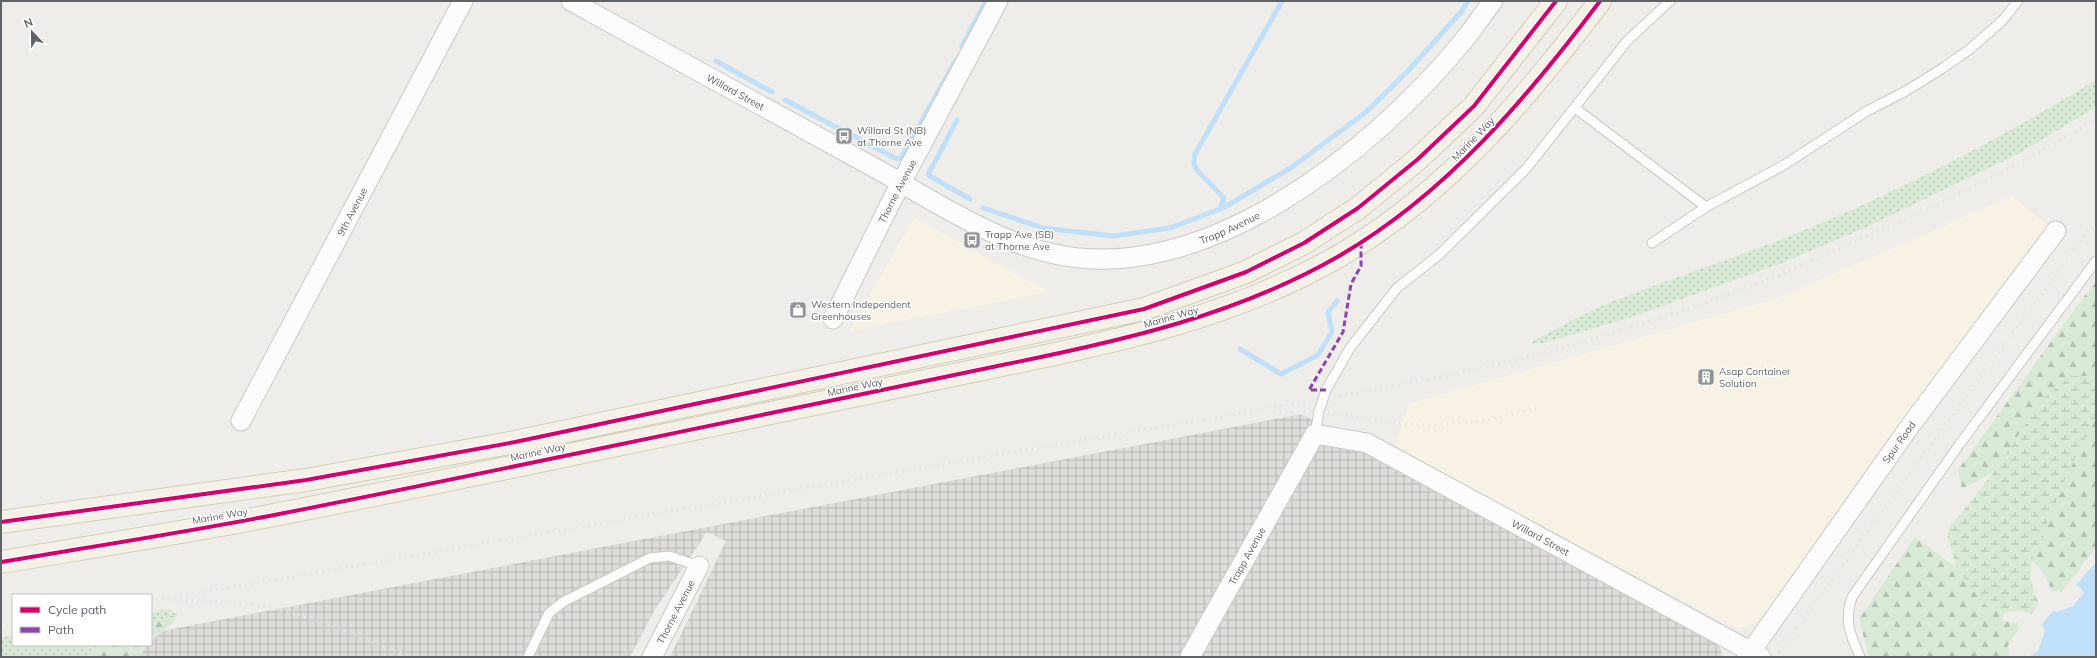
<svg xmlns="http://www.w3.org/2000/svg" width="2097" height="658" font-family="Mulish,sans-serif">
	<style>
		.commercial { fill: #f7f2e4 }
		.industrial { fill: url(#industrial-grid) }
		.grass { fill: url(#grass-dots) }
		.forest { fill: url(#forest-firs) }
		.wetland { fill: url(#wetland-marsh) }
		.water { fill: #bfe0f8 }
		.pier { fill: #efedea }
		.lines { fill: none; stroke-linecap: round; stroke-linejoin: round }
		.stream { stroke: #bfe0f8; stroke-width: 5 }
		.lane-casing { stroke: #c9c9ca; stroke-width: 11 }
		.street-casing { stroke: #c9c9ca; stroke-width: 21 }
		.primary-casing { stroke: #d6cdb8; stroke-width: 24 }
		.lane { stroke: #fdfcfc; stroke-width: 9 }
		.street { stroke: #fdfcfc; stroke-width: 19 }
		.primary { stroke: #f4f1e9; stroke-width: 22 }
		.rail { stroke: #e4e4e4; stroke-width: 3; stroke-dasharray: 1 5; stroke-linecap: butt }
		.quiet { stroke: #8e44ad; stroke-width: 3; stroke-dasharray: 6 3; stroke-linecap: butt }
		.cycleway-casing { stroke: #fff; stroke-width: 6 }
		.cycleway { stroke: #d6006c; stroke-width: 4 }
		.labels { text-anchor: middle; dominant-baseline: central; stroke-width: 3; stroke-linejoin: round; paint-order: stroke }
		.street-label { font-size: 10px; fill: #5f6368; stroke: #fff }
		.poi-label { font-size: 10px; fill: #5f6368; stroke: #fff; text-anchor: start }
	</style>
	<defs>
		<pattern id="industrial-grid" width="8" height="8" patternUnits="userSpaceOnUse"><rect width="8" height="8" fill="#dfddda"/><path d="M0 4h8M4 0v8" fill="none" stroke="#b8b7b5"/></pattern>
		<pattern id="grass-dots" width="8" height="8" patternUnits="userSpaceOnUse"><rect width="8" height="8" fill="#d8ead6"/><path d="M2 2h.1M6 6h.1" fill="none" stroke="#b2c1b1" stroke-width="1.8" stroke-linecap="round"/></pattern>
		<pattern id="forest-firs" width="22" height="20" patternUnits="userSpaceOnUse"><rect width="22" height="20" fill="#d8ead6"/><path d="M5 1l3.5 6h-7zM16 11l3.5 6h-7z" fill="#b2c1b1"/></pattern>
		<pattern id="wetland-marsh" width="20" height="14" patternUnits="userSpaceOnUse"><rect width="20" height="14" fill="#d8ead6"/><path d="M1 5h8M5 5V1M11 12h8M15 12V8" fill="none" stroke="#b2c1b1"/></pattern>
	</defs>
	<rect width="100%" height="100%" fill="#efedea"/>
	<path class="commercial" d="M2012,196L2052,229L1763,616L1750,626L1739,628L1728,625L1394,447L1409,404L1778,298Z
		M914,218L1049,292L849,331Z"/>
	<path class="industrial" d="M1302,414L1403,471L1717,642L1721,649L1722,657H670L726,541L707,532L654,611L630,657H135L141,645H151V633Z"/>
	<path class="grass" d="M2096,80V107L2020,153L1867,227L1782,263L1629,318L1543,343L1531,344L1533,341C1559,328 1584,313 1611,302C1670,279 1731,259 1790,236C1896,193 1998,140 2096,80Z
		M168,609L178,614L151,623V612Z
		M13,635V645H94L93,657H1V638Z"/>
	<path class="forest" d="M2096,282V382L2088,376L2042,400L1994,472L1962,489L1958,470L2079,303Z
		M2096,416V547L2062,592L2052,591L2042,570L2032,561L2066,477Z
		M1915,537L1956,567L1984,605L2004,613L2002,621L2018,623L2019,629L2008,645L2009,657H1869L1859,619Z
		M178,614L173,623L151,641V623Z
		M94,645H147L140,657H93Z"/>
	<path class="wetland" d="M2071,376H2088L2096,382V416L2066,477L2032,561C2029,578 2032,588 2039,603L2032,614L2016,610L2004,613L1984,605L1956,567L1947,535L1949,528L1994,472L2041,400Z"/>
	<path class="water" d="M2096,562V657H2016L2033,634Z"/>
	<path class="pier" d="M2074,585L2079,586L2084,593L2073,606L2057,612L2051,611Z
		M2041,622L2045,631L2038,651L2029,657H2014Z"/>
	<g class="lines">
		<path class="stream" d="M962,46L986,1
			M716,61L772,92
			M785,100L897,159L901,158L956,60
			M957,120L928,175L970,199
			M983,208L1043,228L1113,236L1170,228L1225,207L1292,167L1366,112L1407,72L1461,12L1468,1
			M1220,209L1224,198L1196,169L1194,163L1195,154L1282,1
			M1240,349L1281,374L1318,355L1332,332L1328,312L1337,301"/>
		<defs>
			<path id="lane" d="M1575,108L1706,207
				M1652,243L1706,207L1784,165L1867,111L1906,91L1943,68L1970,49L2002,21L2018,1
				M1315,434L1319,411L1326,390L1350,348L1397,288L1440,254L1526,169L1627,41L1670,1
				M528,657L549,613L563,602L650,558L669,556L699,566
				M1860,657C1850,635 1844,620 1852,597L1959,445L2096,261"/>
			<g id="street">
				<path id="s1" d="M571,1C672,57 773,112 875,168C927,197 992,240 1050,253C1201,290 1374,151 1464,40C1474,28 1483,14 1493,1"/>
				<path id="s2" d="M833,319L892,200L998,1"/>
				<path id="s3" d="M241,421L463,1"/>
				<path id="s4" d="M652,657L699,566"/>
				<path id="s5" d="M1190,657L1315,434L1367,443L1761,657"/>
				<path id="s6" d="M1747,657L1910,426L2056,231"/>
			</g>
			<path id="primary" d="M1,522L306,480L515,442L1144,309L1246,272L1304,243L1358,208L1418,159L1474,106L1556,1
				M1,562C90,547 180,533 269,516C449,481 629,442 810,405C875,391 941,378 1007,364C1121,341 1237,315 1339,256C1446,194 1527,98 1600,1"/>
		</defs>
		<use href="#lane" class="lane-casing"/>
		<use href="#street" class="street-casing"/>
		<use href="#primary" class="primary-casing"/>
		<use href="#lane" class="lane"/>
		<use href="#street" class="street"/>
		<use href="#primary" class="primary"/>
		<path class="rail" d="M1274,412L1319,411L1401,424L1432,425L1484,421L1538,408
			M151,601L1211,418C1325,398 1441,380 1554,350C1626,330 1699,306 1769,279C1800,267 1830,252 1860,239C1941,204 2021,165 2096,119
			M174,601C198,601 222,600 246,604C304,612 357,636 411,657
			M1,627L13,625
			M1775,657L2096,220"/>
		<path class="quiet" d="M1326,390H1309L1343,332L1351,284L1361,266V243"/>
		<defs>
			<path id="cycleway" d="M1,522L306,480L515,442L1144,309L1246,272L1304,243L1358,208L1418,159L1474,106L1556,1
				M1,562C90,547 180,533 269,516C449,481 629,442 810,405C875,391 941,378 1007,364C1121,341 1237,315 1339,256C1446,194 1527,98 1600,1"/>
		</defs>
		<use href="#cycleway" class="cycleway-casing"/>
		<use href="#cycleway" class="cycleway"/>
	</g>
	<defs>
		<symbol id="bus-square" viewBox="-11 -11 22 22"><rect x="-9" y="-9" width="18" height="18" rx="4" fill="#919396" stroke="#fff"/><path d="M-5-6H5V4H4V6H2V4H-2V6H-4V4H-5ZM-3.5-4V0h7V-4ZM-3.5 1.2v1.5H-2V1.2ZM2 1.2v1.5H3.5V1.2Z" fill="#fff"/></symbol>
		<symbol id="shop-square" viewBox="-11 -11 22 22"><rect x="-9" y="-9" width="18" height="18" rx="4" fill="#919396" stroke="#fff"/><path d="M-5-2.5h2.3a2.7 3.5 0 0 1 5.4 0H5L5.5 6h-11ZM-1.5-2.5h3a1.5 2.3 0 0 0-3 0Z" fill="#fff"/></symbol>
		<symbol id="building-square" viewBox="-11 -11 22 22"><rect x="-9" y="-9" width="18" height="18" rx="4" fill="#919396" stroke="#fff"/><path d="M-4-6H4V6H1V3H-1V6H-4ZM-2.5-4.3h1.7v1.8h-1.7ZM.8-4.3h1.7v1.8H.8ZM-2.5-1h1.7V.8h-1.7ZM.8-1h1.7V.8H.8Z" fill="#fff"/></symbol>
	</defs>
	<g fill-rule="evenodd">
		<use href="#bus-square" x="834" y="126" width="20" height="20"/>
		<use href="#bus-square" x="962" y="230" width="20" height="20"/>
		<use href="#shop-square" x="788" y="300" width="20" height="20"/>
		<use href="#building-square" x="1696" y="367" width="20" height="20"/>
	</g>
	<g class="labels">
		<g class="street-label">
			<text stroke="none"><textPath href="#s1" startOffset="188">Willard Street</textPath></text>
			<text transform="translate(1473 139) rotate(-46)">Marine Way</text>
			<text stroke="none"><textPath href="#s2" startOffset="143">Thorne Avenue</textPath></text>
			<text stroke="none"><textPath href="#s3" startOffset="237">9th Avenue</textPath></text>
			<text stroke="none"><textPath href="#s1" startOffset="727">Trapp Avenue</textPath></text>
			<text transform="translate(1171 317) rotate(-16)">Marine Way</text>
			<text transform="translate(855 387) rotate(-12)">Marine Way</text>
			<text stroke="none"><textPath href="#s6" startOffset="263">Spur Road</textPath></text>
			<text transform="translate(538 452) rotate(-12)">Marine Way</text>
			<text transform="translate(220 516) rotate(-10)">Marine Way</text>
			<text stroke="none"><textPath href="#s5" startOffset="506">Willard Street</textPath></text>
			<text stroke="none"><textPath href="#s5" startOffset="116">Trapp Avenue</textPath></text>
			<text stroke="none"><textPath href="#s4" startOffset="51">Thorne Avenue</textPath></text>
		</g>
		<g class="poi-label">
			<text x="857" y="130">Willard St (NB)<tspan x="857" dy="12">at Thorne Ave</tspan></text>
			<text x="985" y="234">Trapp Ave (SB)<tspan x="985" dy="12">at Thorne Ave</tspan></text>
			<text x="811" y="304">Western Independent<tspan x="811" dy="12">Greenhouses</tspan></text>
			<text x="1719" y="371">Asap Container<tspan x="1719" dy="12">Solution</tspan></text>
		</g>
	</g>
	<rect width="2097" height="658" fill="none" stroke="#5f6368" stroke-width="4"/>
	<rect x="12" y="594" width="140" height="52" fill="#ffffff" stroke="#bfc1c3"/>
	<rect x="20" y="607" width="20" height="6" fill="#d6006c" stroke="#bfc1c3"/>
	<text x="48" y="614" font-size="12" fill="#5f6368">Cycle path</text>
	<rect x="20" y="627" width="20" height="6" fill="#8e44ad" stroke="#bfc1c3"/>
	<text x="48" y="634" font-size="12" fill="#5f6368">Path</text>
	<g transform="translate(32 32) rotate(338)" stroke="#ffffff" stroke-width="3" paint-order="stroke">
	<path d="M0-3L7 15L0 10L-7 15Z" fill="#5f6368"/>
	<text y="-6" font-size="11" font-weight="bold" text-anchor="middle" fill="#5f6368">N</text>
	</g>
</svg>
